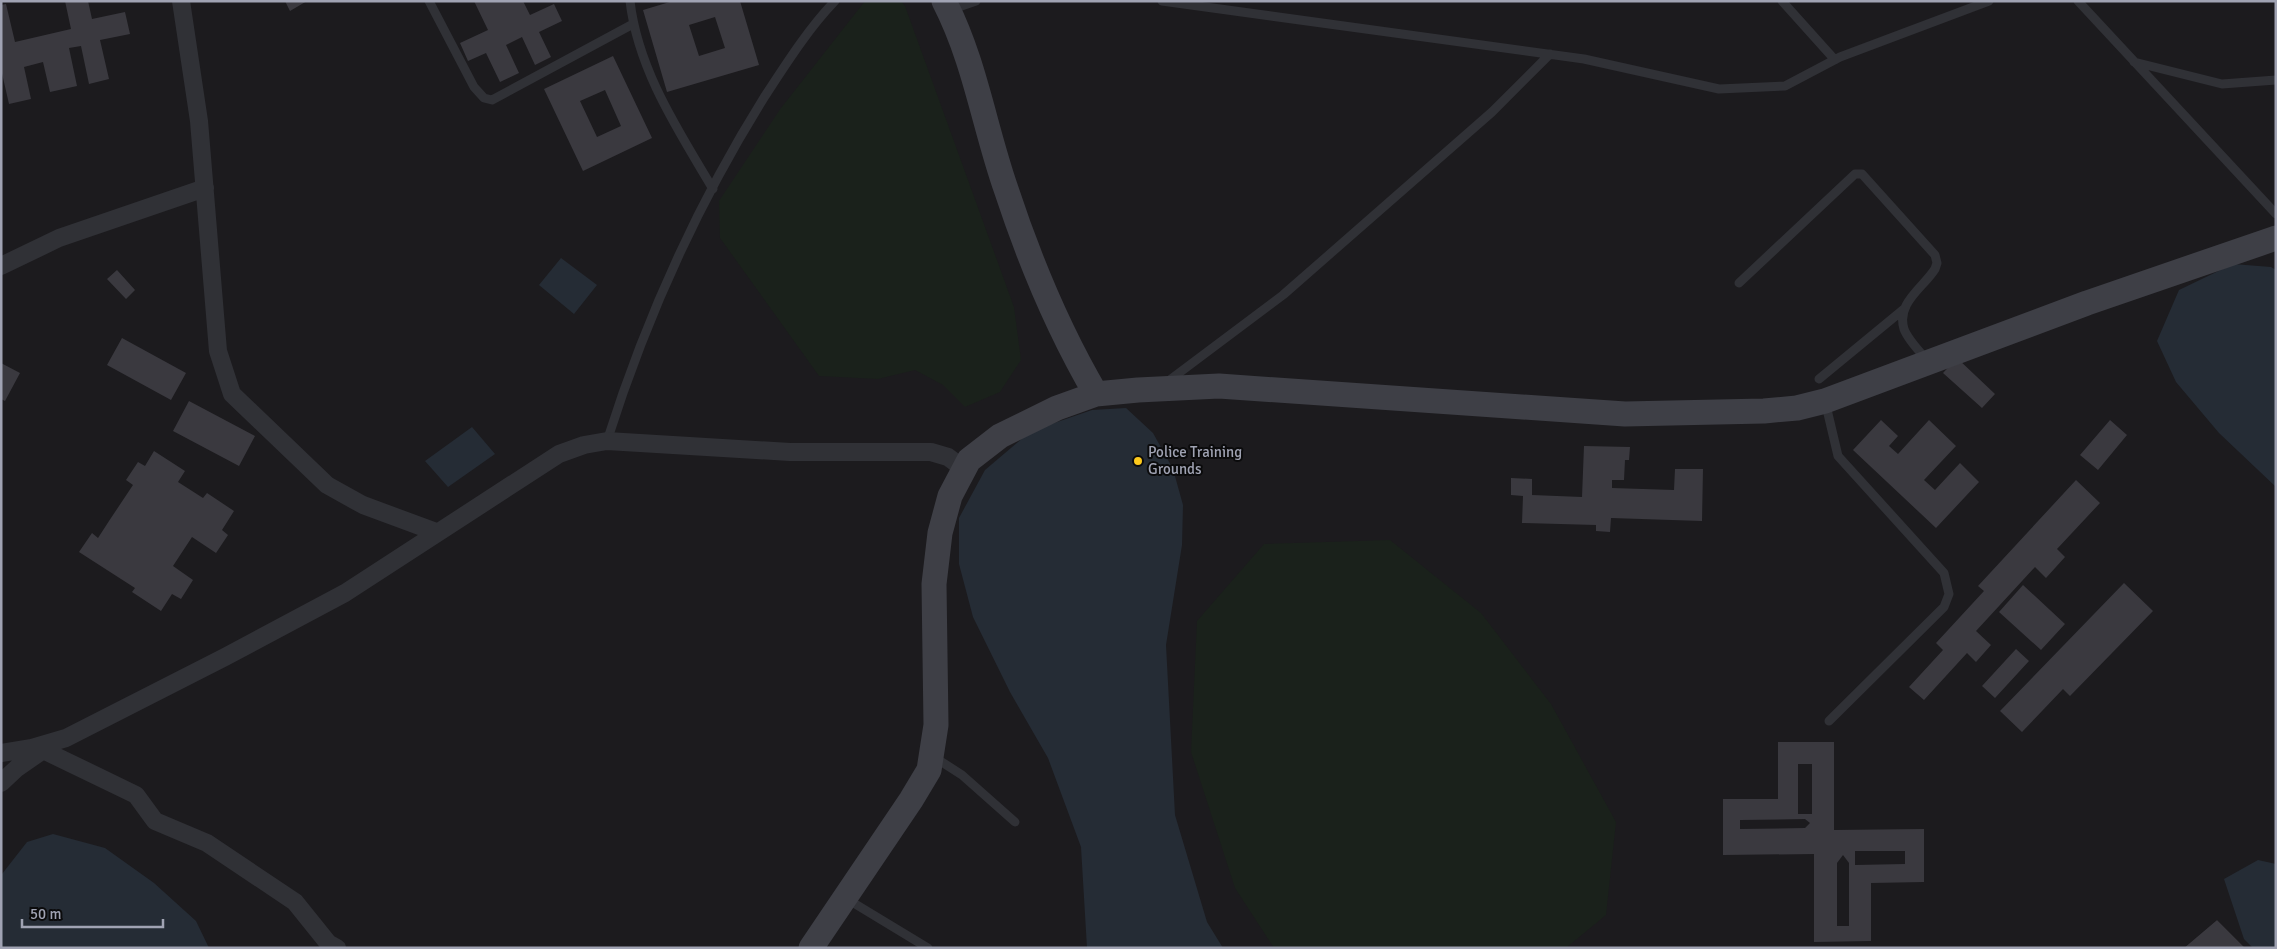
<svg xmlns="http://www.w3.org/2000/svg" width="2277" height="949" font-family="Signika,sans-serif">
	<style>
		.built { fill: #1c1b1e }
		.green { fill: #1a211b }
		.water { fill: #252c35 }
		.building { fill: #3a393f; fill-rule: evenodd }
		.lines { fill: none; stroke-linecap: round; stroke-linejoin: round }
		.lane { stroke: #303136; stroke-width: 9 }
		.street { stroke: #303136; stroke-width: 18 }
		.secondary { stroke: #3e3f46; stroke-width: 25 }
		.poi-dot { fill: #fdc91c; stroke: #0b0b0c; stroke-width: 2 }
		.labels { text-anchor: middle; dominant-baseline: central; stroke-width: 4; stroke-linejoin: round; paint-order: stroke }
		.poi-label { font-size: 15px; fill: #a0a3b3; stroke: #0b0b0c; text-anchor: start }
	</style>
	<rect width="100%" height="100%" fill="#100f11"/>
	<path class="built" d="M1,1H2276V948H2245L2217,920L2184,948H1Z"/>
	<path class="green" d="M865,1H901L905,6L1014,307L1021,360L1000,392L965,407L943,385L915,370L878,379L819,376L720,238L719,201L781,108Z
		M1390,540L1481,613L1551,704L1616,822L1606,915L1566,948H1274L1235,888L1191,752L1197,621L1264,544Z"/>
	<path class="water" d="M561,258L597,285L574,314L539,285Z
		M2233,264L2271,267L2276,270V487L2219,433L2176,382L2157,341L2179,290Z
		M1126,408L1153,433L1173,469L1183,505L1182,545L1166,645L1175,815L1207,922L1223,948H1087L1081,847L1048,758L1010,692L973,617L959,564V518L985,470L1031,431L1092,410Z
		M472,427L495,454L448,487L425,461Z
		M53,834L105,848L154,883L196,921L209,948H1L2,874L27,842Z
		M2258,860L2276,864V948H2253L2244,939L2224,879Z"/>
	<path class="building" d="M65,1H88L92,19L125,12L130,34L100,40L109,79L89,84L81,46L69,48L77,86L50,92L43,62L24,67L31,99L9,104L1,69V5L6,4L15,42L71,29Z
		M285,1H307L290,11Z
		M474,1H523L530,15L554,4L562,21L539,32L551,57L535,65L522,37L506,45L519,73L500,82L486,53L468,61L460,43L488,30Z
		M673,1H740L759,65L667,92L643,10ZM715,17L725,48L699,56L689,25Z
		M613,56L652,138L583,171L544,89ZM605,90L621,126L597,137L580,101Z
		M117,270L135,290L126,299L107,279Z
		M122,338L186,373L171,400L107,365Z
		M1957,358L1995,394L1982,408L1943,373Z
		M1,363L20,373L5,401L1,399Z
		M189,401L255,436L239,466L173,431Z
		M1881,420L1898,436L1889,446L1898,454L1929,420L1956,446L1924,480L1935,490L1960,463L1979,482L1936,528L1853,450Z
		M2110,420L2127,435L2098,470L2080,455Z
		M1584,446L1630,447L1629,460H1625L1624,480H1612V488L1674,490L1675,469H1703L1702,521L1611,518L1610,532L1596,531V525L1522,523L1523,496L1511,495V478L1532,479V495L1582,497Z
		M154,451L185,471L178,482L203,498L207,493L234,511L222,530L228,535L216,553L192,537L173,566L193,580L181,599L172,594L161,611L132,592L135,588L79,552L92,533L98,538L109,521L133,485L126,480L138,462L145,466Z
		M2076,480L2100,503L2057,549L2065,557L2046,578L2035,567L1976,631L1991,645L1976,662L1967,653L1924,700L1909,687L1943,650L1936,643L1984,591L1978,586Z
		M2124,583L2153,611L2070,696L2063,689L2022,732L2000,711Z
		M2023,585L2065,624L2041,650L1999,612Z
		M2016,649L2029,661L1995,698L1982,686Z
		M1778,742H1834V830L1924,829V882L1871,883V941L1814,942V854L1723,855V799H1778ZM1798,764H1812V814H1798ZM1805,819L1810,823L1805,828L1740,829V820ZM1855,851H1905V864L1855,865ZM1843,855L1849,863V926H1837V863Z
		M2217,920L2245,948H2184Z"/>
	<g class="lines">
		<path class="lane" d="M429,1L474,87L484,98L492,100L633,24
			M630,1C638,70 678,130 713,189
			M1162,1L1584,59L1719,89L1785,86L1840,57L1989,1
			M1782,1L1835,60
			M2078,1L2276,214
			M950,10L976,1
			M2134,62L2222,84L2276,80
			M1739,283L1855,174H1862L1935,255L1937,263L1935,269C1923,288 1896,303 1904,329C1908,340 1920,352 1928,361
			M1819,379L1904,309
			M1167,382L1283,295L1492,112L1550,54
			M1825,401L1838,456L1944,573L1949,594L1944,607L1829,721
			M607,441C645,321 698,203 765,96C786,64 808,29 835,1
			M934,757L962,775L1015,822
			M847,899L928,948"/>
		<path class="street" d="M181,1L199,121L218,351L232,394L327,485L363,505L436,532
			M1,266L59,238L205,188
			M43,750L136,795L155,821L207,843L295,902L328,943L337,948
			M1,753L32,748L66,738L225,657L345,593L559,454L584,445L607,441L790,452H931L948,457L964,469
			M1,783L17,768L46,748"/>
		<path class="secondary" d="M944,1C975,61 984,126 1006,189C1029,259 1059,331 1096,394
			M811,948L911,800L929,770L936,725L934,584L940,533L950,496L969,460L1000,436L1057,408L1096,394L1138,390L1219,386L1625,414L1764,411L1797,408L1825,401L2087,303L2276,238"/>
	</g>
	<circle class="poi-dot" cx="1138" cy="461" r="5"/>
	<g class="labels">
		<g class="poi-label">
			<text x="1148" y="452">Police Training<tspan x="1148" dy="17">Grounds</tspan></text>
		</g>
	</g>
	<rect width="2277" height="949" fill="none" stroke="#a0a3b3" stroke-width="5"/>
	<path d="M22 919v8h141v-8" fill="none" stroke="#a0a3b3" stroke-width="2.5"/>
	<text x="30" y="919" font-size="15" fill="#a0a3b3" stroke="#0b0b0c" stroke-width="4" paint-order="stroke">50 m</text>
</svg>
